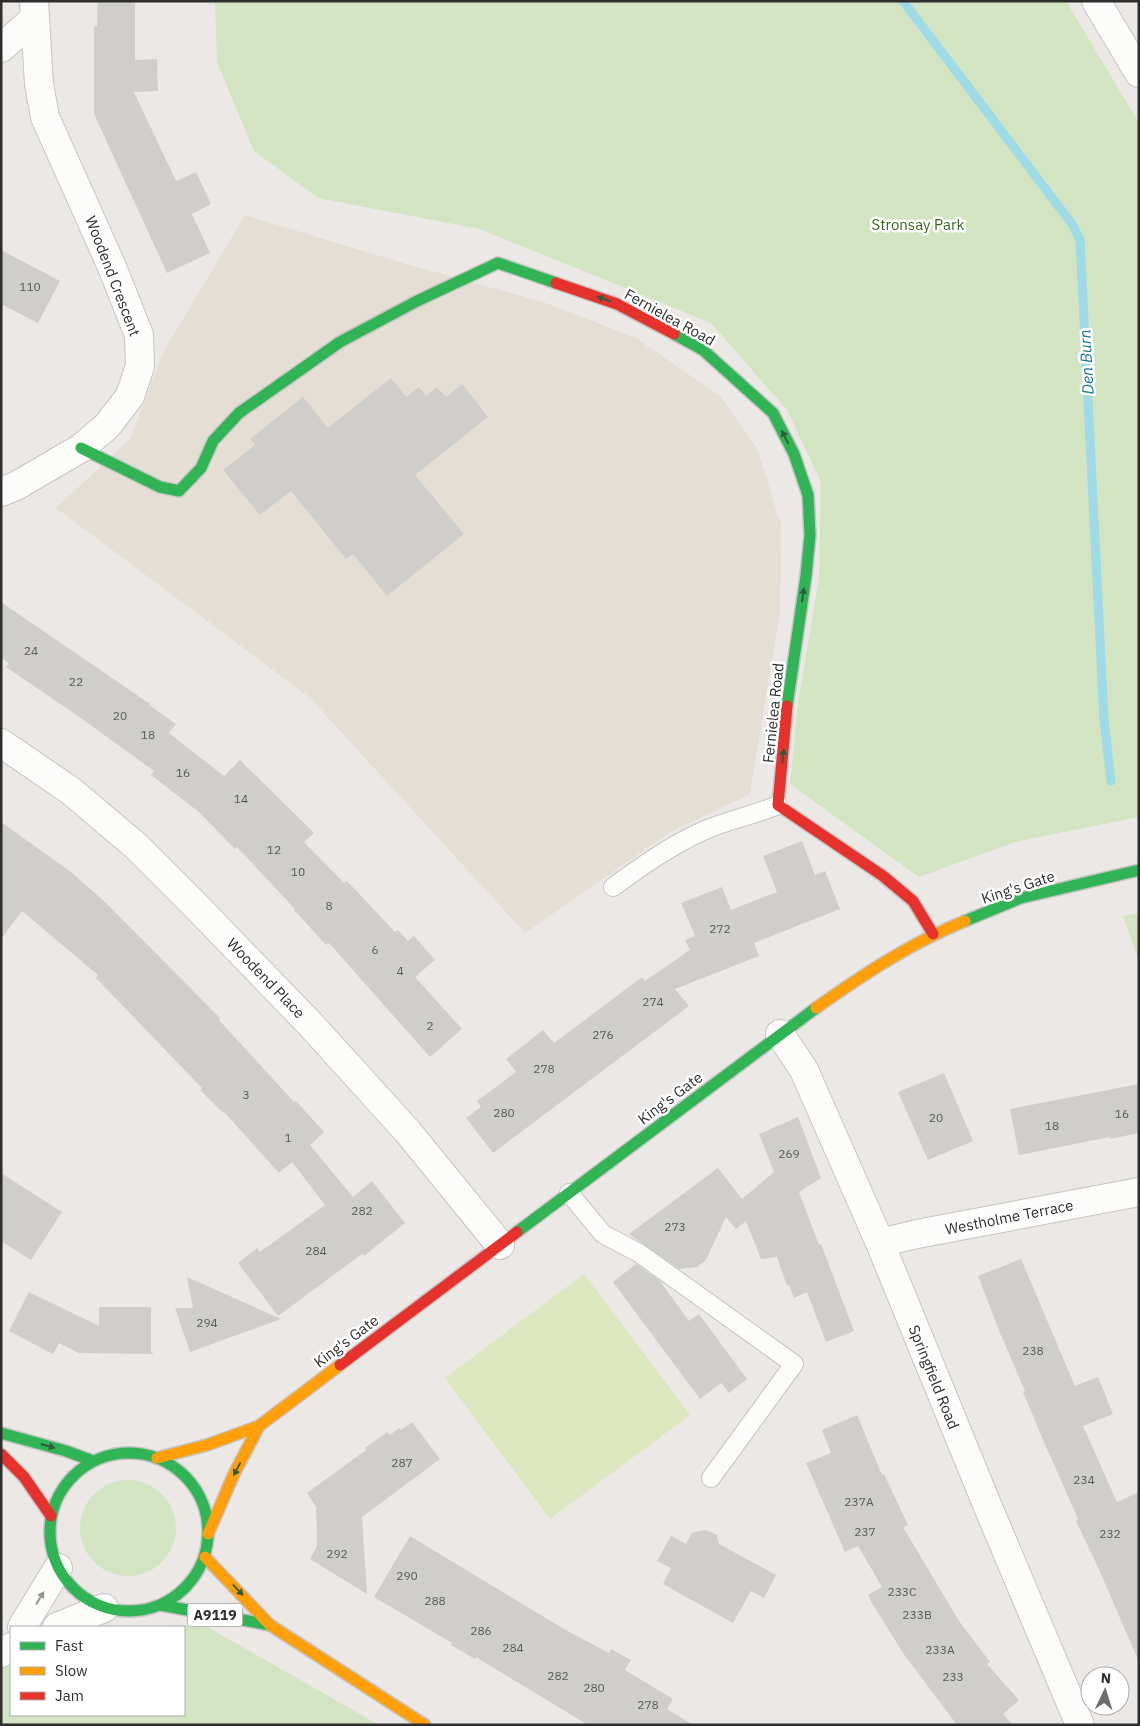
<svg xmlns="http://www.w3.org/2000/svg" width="1140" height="1726" font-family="'IBM Plex Sans',sans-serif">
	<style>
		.education { fill: #e5ded4 }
		.green { fill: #d2e4c1 }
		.pitch { fill: #dce7bf }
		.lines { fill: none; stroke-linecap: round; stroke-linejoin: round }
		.stream { stroke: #9fdbe6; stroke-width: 9 }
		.building { fill: #d0cecb }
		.lane-casing { stroke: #c6c5c4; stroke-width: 20 }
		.street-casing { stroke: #c6c5c4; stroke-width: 30 }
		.fast-casing { stroke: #c6c5c4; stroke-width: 14 }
		.slow-casing { stroke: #c6c5c4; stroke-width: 14 }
		.jam-casing { stroke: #c6c5c4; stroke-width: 14 }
		.lane { stroke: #fcfcfb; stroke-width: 18 }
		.street { stroke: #fcfcfb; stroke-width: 28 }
		.fast { stroke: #30b455; stroke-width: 11 }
		.slow { stroke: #ff9f0a; stroke-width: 11 }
		.jam { stroke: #e5322d; stroke-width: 11 }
		.oneway { fill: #2f5d3c }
		.oneway2 { fill: #959594 }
		.labels { text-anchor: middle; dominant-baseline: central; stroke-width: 5; stroke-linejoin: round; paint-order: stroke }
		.number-label { font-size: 12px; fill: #585857 }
		.shield { fill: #fff; stroke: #6d6d6d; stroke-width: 1 }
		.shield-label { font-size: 14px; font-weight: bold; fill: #2e2e2e }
		.park-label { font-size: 15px; fill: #376821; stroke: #fff }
		.street-label { font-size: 15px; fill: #2e2e2e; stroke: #fff }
		.water-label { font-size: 16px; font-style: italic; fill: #187998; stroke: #fff }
	</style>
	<rect width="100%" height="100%" fill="#ebe8e5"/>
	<path class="education" d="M245,215L406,264L543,302L636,338L720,396L757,448L781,525L780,612L750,794L669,833L525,933L310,698L56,508L130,439L164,351Z"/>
	<path class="green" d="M215,1H1066L1139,123V817L1015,842L919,877L790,784L798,703L819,577L821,482L787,410L711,323L480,229L318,198L254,151L217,62Z
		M1139,913V961L1123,916Z
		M80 1528a48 48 0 1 1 96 0a48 48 0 1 1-96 0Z
		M204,1625L379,1725H1V1662L11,1655V1715H184V1627H133Z"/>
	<path class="pitch" d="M584,1274L690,1415L550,1519L445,1378Z"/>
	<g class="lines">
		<path class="stream" d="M903,1L1072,224L1080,240L1104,720L1111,781"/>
	</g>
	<path class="building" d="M98,1H135V60L157,59L158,91L134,92L176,181L196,172L211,204L192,214L210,253L167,273L94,114V26H97Z
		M1,250L60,281L38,323L1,304Z
		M391,378L406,397L419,387L426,396L437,387L446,397L462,384L488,417L415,475L464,534L387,596L353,554L346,559L291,491L260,515L223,470L255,445L250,439L303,397L328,428Z
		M1,602L150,704L149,705L176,724L169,733L224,776L240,760L314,833L304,842L344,883L347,881L395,932L398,930L408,941L414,936L435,960L415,977L462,1029L430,1057L329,943L326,945L294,910L295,909L237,847L235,849L199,812L151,775L154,771L78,716L6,667L9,663L1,658Z
		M1,822L71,872L106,903L220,1018L219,1020L294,1102L296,1101L324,1132L310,1145L353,1197L372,1181L405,1223L364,1256L362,1254L278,1316L238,1263L257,1248L260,1252L325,1205L292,1162L279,1173L224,1112L223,1113L200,1090L202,1088L96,978L98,975L22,911L1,939Z
		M802,841L815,875L825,871L840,909L754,943L759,956L675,989L689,1006L493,1153L466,1118L481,1107L477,1101L516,1072L506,1059L543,1030L554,1043L642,977L645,981L690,950L685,940L695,936L681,903L722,887L731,910L777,892L763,856Z
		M944,1073L973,1141L928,1160L898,1092Z
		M1139,1084V1133L1110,1139V1137L1019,1155L1010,1109Z
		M798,1117L821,1178L799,1192L819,1245L821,1244L854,1331L826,1342L807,1292L794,1298L789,1285L787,1286L777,1257L761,1259L746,1221L736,1229L726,1217L706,1260L697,1267L679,1269L629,1234L718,1168L742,1199L774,1172L759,1134Z
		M1,1173L62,1212L31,1260L1,1241Z
		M1021,1259L1075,1386L1098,1377L1113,1414L1083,1426L1117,1502L1139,1492V1662L1097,1565L1076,1521L1078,1519L1044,1442L1023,1392L1025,1391L1000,1333L978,1276Z
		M636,1264L659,1280L689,1321L699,1314L747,1379L729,1393L721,1383L700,1399L613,1282Z
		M187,1277L281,1319L190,1352L175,1308H193Z
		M29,1292L99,1326V1307H151V1352L154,1354L79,1353L59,1343L53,1354L9,1331Z
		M857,1415L882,1475L884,1474L908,1525L903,1527L959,1621L990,1662L987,1664L1019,1700L1003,1714L1013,1725H957L903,1653L872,1603L868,1595L882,1587L858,1546L845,1552L806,1463L831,1453L822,1430Z
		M412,1422L440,1459L362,1517L367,1594L310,1559L317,1546L316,1507L307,1493L366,1450L365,1448L387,1432L390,1435L399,1428L401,1430Z
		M705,1530L717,1535L719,1544L776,1575L764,1598L751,1591L733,1623L663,1584L671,1568L657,1561L671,1536L686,1544L692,1533Z
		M410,1536L564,1629L609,1653L611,1649L631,1660L625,1670L673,1699L667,1709L693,1725H588L476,1657L475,1659L451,1645L452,1643L374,1597Z"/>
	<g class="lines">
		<defs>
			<path id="lane" d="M613,887C642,866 671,845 705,830C729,820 754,815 778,805
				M569,1193L603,1234L639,1253L794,1364L711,1478"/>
			<path id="street" d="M1096,1L1139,73
				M1,48L34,19
				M1,492L16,486L81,448L107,426L130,396L140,366L139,335L112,267L45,117L39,84L34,1
				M1,743L71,791L136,846L196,906L312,1026L408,1132L500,1245
				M780,1034L804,1070L880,1243L988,1507L1080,1725
				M880,1243L917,1234L1139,1192
				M22,1627L58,1568
				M57,1627L104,1608
				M1,1653L11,1647"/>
			<path id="fast" d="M674,334L703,350L773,413L794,454L808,495L810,535L806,576L787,706
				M81,448L160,487L179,491L201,468L213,441L239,413L340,342L417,301L498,263L556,283
				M965,921L1021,898L1139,870
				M517,1232L816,1008
				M1,1433L66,1451L93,1461
				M50 1532a79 79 0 1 1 158 0a79 79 0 1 1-158 0Z
				M160,1605L270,1625"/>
			<path id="slow" d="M816,1008C864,974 911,943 965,921
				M157,1458L207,1445L259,1426L340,1365
				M208,1534L234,1474L259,1426
				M205,1557L270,1625L425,1725"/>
			<path id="jam" d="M556,283L617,304L674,334
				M787,706L778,805L883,876L913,901L933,934
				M340,1365L517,1232
				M1,1454L24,1477L51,1516"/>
		</defs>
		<use href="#lane" class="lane-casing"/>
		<use href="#street" class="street-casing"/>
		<use href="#fast" class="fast-casing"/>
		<use href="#slow" class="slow-casing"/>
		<use href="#jam" class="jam-casing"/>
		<use href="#lane" class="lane"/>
		<use href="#street" class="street"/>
		<use href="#fast" class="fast"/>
		<use href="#slow" class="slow"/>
		<use href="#jam" class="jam"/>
	</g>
	<defs><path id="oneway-solid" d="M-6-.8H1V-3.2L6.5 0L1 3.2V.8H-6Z" transform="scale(1.25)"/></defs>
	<g class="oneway">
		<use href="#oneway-solid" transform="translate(604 299) rotate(-161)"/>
		<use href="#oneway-solid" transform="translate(785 437) rotate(-117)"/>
		<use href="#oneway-solid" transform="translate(803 595) rotate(-82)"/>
		<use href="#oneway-solid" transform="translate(783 756) rotate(-85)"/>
		<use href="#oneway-solid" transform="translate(48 1446) rotate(16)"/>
		<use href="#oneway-solid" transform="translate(237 1469) rotate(118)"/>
		<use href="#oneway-solid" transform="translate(238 1590) rotate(46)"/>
	</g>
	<use class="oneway2" href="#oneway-solid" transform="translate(40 1598) rotate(-58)"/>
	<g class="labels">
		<g class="number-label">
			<text x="30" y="286">110</text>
			<text x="31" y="650">24</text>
			<text x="76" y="681">22</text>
			<text x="120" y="715">20</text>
			<text x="148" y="734">18</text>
			<text x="183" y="772">16</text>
			<text x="241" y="798">14</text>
			<text x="274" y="849">12</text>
			<text x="298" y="871">10</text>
			<text x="329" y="905">8</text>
			<text x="720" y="928">272</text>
			<text x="375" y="949">6</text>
			<text x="400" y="970">4</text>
			<text x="653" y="1001">274</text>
			<text x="430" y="1025">2</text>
			<text x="603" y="1034">276</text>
			<text x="544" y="1068">278</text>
			<text x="246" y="1094">3</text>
			<text x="504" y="1112">280</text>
			<text x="1122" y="1113">16</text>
			<text x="936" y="1117">20</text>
			<text x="1052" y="1125">18</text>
			<text x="288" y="1137">1</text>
			<text x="789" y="1153">269</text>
			<text x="362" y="1210">282</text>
			<text x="675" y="1226">273</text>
			<text x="316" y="1250">284</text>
			<text x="207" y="1322">294</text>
			<text x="1033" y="1350">238</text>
			<text x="402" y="1462">287</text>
			<text x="1084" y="1479">234</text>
			<text x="859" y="1501">237A</text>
			<text x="865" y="1531">237</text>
			<text x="1110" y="1533">232</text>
			<text x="337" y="1553">292</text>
			<text x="407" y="1575">290</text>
			<text x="902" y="1591">233C</text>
			<text x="435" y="1600">288</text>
			<text x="917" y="1614">233B</text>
			<text x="481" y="1630">286</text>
			<text x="513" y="1647">284</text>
			<text x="940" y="1649">233A</text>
			<text x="558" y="1675">282</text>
			<text x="953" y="1676">233</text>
			<text x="594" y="1687">280</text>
			<text x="648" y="1704">278</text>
		</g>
		<rect class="shield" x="187.5" y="1603.5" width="55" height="23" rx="4"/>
		<g class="shield-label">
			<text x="215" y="1615">A9119</text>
		</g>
		<g class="park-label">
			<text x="918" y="224">Stronsay Park</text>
		</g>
		<g class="street-label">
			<text transform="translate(113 276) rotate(69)">Woodend Crescent</text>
			<text transform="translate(670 317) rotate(29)">Fernielea Road</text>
			<text transform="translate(773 713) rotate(-84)">Fernielea Road</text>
			<text transform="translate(1018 887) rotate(-18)">King's Gate</text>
			<text transform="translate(266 978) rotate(46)">Woodend Place</text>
			<text transform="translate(670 1098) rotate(-37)">King's Gate</text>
			<text transform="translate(1009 1217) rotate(-11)">Westholme Terrace</text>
			<text transform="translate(346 1341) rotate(-37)">King's Gate</text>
			<text transform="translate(934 1377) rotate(68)">Springfield Road</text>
		</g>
		<g class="water-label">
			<text transform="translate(1086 362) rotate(-93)">Den Burn</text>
		</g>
	</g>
	<rect width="1140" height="1726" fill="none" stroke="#2e2e2e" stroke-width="5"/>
	<rect x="10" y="1626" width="175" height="90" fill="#ffffff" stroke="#ababab"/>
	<rect x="20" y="1642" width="25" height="8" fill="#30b455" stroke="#ababab"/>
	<text x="55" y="1651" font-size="15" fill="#2e2e2e">Fast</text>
	<rect x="20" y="1667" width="25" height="8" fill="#ff9f0a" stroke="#ababab"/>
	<text x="55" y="1676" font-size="15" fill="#2e2e2e">Slow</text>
	<rect x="20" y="1692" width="25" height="8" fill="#e5322d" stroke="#ababab"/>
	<text x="55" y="1701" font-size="15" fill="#2e2e2e">Jam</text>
	<g transform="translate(1105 1691) rotate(4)"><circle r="24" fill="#ffffff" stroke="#ababab"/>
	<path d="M0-4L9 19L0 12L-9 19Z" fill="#706f6e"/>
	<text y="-8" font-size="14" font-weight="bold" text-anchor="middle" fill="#2e2e2e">N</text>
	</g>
</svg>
